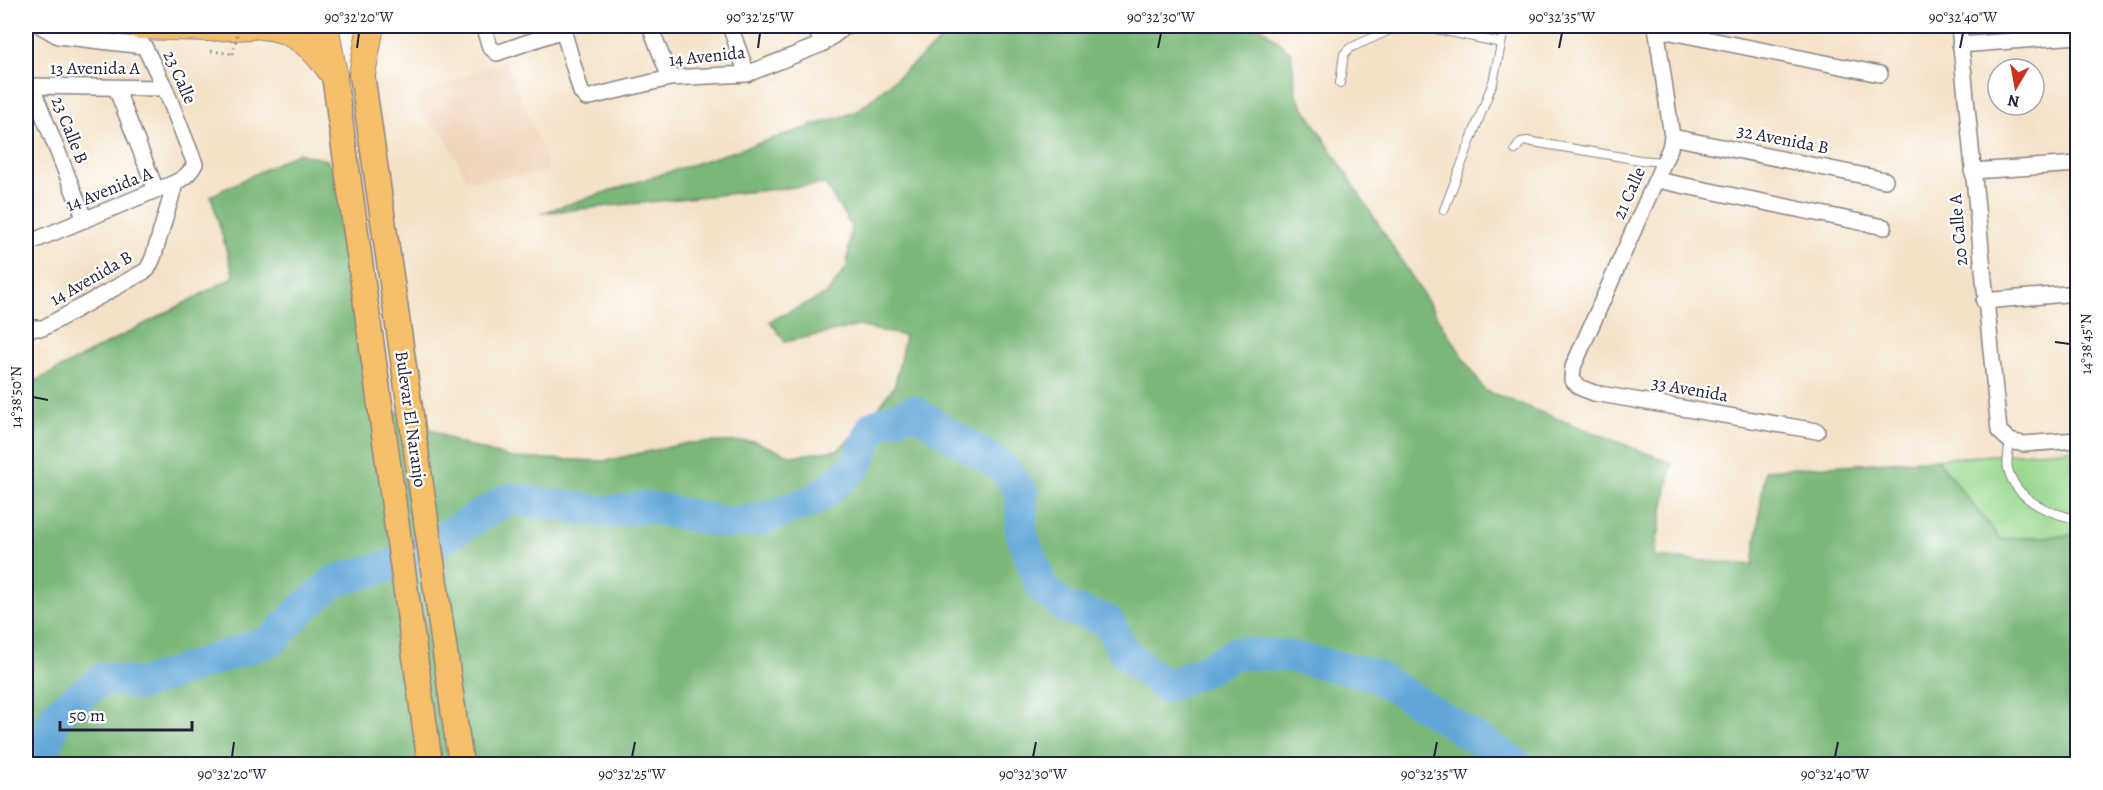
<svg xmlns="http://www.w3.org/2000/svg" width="2103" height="790" font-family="Alegreya,serif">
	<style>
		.built { fill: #f0d5bc }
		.green { fill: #99d88e; stroke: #5e7d64; stroke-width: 1.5 }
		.forest { fill: #7ab879; stroke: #4e6d5a; stroke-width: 1.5 }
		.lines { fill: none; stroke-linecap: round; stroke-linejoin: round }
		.river { stroke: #62a7d8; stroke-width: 32 }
		.service-casing { stroke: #8b8282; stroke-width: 10 }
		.minor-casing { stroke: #8b8282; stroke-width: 18 }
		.primary-casing { stroke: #8b8282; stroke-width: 27 }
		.trunk-casing { stroke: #8b8282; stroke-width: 28 }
		.path { stroke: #8b8282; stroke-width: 3; stroke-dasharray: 1.5 4.5; stroke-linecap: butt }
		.service { stroke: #fff; stroke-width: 8 }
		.minor { stroke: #fff; stroke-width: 15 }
		.primary { stroke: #f6c06b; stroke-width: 24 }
		.trunk { stroke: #f6c06b; stroke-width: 26 }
		.path-bridge { stroke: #8b8282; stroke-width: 3; stroke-dasharray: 1.5 4.5; stroke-linecap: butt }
		.ticks { fill: none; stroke: #22223b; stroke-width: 2 }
		.labels { text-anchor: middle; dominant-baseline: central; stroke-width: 4.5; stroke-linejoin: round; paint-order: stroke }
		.street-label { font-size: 18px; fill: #22223b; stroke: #fff }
		.neatline { fill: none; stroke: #22223b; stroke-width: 2 }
		.ticks-label { font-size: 15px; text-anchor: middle; fill: #22223b }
	</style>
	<rect width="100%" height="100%" fill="#fff"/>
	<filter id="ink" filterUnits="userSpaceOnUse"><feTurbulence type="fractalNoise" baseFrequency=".0167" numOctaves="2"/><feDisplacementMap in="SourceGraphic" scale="12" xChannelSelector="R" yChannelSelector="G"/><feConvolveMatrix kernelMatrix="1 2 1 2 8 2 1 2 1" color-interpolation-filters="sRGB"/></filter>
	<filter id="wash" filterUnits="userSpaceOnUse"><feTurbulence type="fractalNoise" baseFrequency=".008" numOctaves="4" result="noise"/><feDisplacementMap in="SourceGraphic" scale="24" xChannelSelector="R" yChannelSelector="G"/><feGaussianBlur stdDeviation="1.35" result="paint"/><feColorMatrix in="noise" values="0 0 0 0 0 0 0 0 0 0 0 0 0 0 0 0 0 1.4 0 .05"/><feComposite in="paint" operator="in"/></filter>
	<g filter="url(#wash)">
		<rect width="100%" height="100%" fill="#f4e2c8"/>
		<path class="built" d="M505,60L541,146L549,172L467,181L443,132L423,118L416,97Z"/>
		<path class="green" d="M2077,449V535L2000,539L1937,459Z"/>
		<path class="forest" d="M958,26H1260L1291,53L1296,95L1484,390L1672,463L1654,557L1753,565L1765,470L1937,459L2000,539L2077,535V764H26V378L36,381L234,277L211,196L297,153L327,160L348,198L393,410L458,443L512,458L604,461L688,443L753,441L792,456L838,450L868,421L895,385L905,336L859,326L785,342L770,321L827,294L847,267L851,226L825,184L541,213L856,112Z"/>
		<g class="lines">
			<path class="river" d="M40,764L57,713L104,678L140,685L272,640L302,609L335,581L403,562L508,499L608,512L648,507L726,523L760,520L817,499L856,466L873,426L913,411L1002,467L1022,492L1021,532L1042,588L1064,607L1108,621L1124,652L1165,687L1201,672L1235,653L1288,656L1374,675L1517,764"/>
		</g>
	</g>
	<g filter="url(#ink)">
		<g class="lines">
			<defs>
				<path id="service" d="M1340,83L1344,54L1350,48L1390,30L1406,27L1432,28L1501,43
					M1515,150L1521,142L1527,141L1640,160L1663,162
					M1444,210L1493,82L1505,26
					M2010,441C2009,450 2006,460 2008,469C2016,500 2049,514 2078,519"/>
				<path id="minor" d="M483,26L490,47L497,53L563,30
					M562,26L581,92L586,98L670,78L747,74L822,44L846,26
					M650,26L670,78
					M730,26L747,74
					M815,26L822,44
					M1656,26L1672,137L1670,148L1573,367L1572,380L1581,388L1594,393L1817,431
					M1959,26L1999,431L2010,441L2023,444L2078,440
					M1656,29L1880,74
					M1960,45L2078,36
					M26,86L165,88
					M32,87L85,220
					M116,88L156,190
					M1672,137L1885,180
					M1972,171L2078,164
					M1657,180L1884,227
					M26,244L156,190C171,185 187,180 195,164L165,88L144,46L58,36L41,26
					M1984,301L2078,293
					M26,325L29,328H43L147,270L153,258L175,184"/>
				<path id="primary" d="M362,74L461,764
					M334,75L430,764"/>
				<path id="trunk" d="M139,26L209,28L252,26
					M262,26C296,28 315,49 334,75
					M325,26L333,69
					M362,74L371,26"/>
			</defs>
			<use href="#service" class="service-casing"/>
			<use href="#minor" class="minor-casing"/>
			<use href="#primary" class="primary-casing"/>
			<use href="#trunk" class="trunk-casing"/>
			<path class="path" d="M211,51L233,54"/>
			<use href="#service" class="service"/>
			<use href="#minor" class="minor"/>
			<use href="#primary" class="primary"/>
			<use href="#trunk" class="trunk"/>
			<path class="path-bridge" d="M233,54L239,26"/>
		</g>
	</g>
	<path class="ticks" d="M357,48L359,33M758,48L760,33M1158,48L1161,33M1559,48L1562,33M1960,48L1963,33M2055,342L2070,344M33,397L48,400M232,757L234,742M632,757L635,742M1033,757L1036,742M1434,757L1437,742M1835,757L1838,742"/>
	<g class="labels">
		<g class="street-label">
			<text transform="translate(707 56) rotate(-6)">14 Avenida</text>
			<text x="95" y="68">13 Avenida A</text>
			<text transform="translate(180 77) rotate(66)">23 Calle</text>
			<text transform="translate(70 130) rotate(68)">23 Calle B</text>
			<text transform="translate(1783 139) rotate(11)">32 Avenida B</text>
			<text transform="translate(109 189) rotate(-22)">14 Avenida A</text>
			<text transform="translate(1629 193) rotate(-66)">21 Calle</text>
			<text transform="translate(1958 230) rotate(-95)">20 Calle A</text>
			<text transform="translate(91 278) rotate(-30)">14 Avenida B</text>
			<text transform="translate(1690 389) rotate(10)">33 Avenida</text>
			<text transform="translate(411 419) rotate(82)">Bulevar El Naranjo</text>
		</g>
	</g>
	<rect width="2103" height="790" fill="none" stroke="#fff" stroke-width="66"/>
	<g transform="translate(2016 87) rotate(190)"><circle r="28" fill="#ffffff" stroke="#a7a7b1" stroke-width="1.5"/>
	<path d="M0-4.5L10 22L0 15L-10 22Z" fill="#c8321e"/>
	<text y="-9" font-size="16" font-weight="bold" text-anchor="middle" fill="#22223b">N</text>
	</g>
	<path d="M60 721v9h132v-9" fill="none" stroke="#22223b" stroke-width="3"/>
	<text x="69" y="721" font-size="18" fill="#22223b" stroke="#ffffff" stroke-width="4.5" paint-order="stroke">50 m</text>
	<rect x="33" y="33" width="2037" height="724" class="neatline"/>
	<g class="ticks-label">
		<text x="359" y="22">90°32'20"W</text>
		<text x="760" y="22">90°32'25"W</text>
		<text x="1161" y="22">90°32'30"W</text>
		<text x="1562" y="22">90°32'35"W</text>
		<text x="1963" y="22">90°32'40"W</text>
		<text transform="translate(2086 344) rotate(-90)" y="5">14°38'45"N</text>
		<text transform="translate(16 397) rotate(-90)" y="5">14°38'50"N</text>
		<text x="232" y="779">90°32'20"W</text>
		<text x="632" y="779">90°32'25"W</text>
		<text x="1033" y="779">90°32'30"W</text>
		<text x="1434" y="779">90°32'35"W</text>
		<text x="1835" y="779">90°32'40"W</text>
	</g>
</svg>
